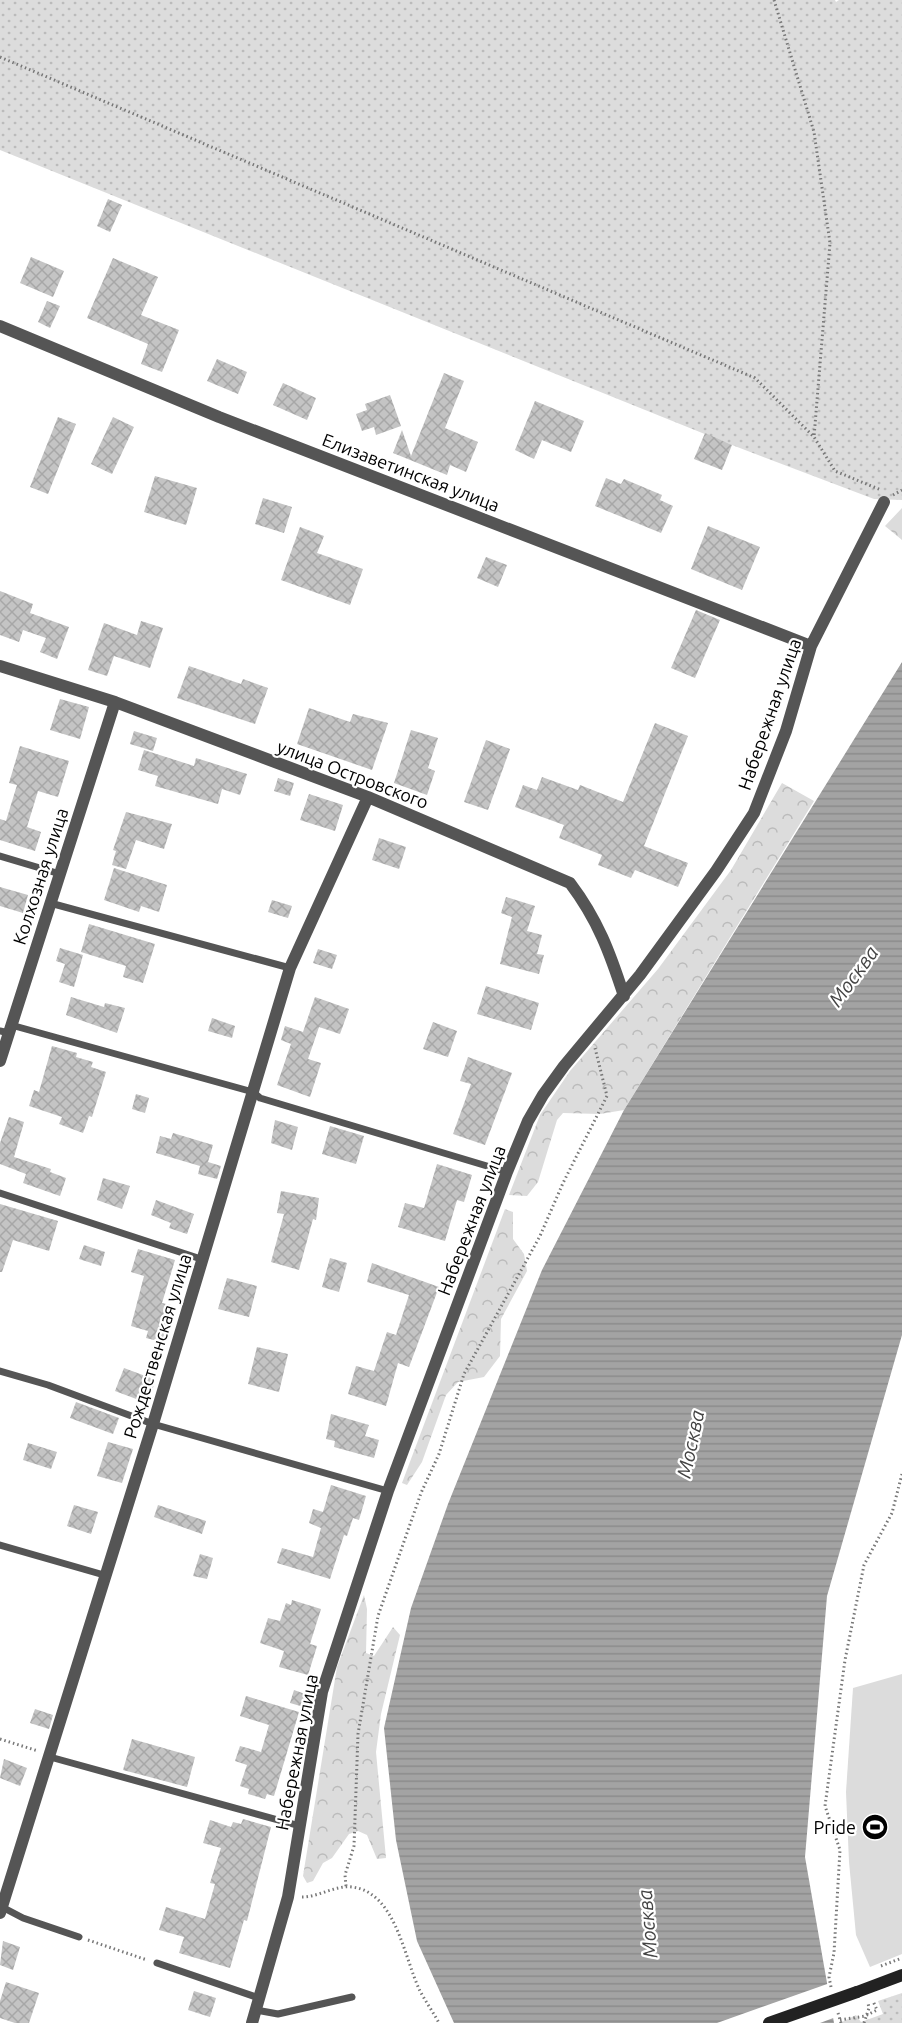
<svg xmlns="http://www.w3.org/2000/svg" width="902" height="2023" font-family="Ubuntu,sans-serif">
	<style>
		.grass { fill: url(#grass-dots) }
		.forest { fill: url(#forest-crowns) }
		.pitch { fill: #dcdcdc }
		.water { fill: url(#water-rules) }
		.pier { fill: #fff }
		.building { fill: url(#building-cross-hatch) }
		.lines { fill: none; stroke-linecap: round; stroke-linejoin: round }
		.path { stroke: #777; stroke-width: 3; stroke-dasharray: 1.5 3; stroke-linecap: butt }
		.lane { stroke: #555; stroke-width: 7 }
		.street { stroke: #555; stroke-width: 12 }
		.secondary { stroke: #222; stroke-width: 12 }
		.secondary-bridge { stroke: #222; stroke-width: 12 }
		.labels { text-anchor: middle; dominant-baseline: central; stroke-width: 4.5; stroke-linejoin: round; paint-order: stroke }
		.street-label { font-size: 18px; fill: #000; stroke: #fff }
		.poi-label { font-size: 18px; fill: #000; stroke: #fff; text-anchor: end }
		.water-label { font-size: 20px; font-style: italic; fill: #444; stroke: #fff }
	</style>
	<defs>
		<pattern id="grass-dots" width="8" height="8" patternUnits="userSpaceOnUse" patternTransform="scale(1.5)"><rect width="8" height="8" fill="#dcdcdc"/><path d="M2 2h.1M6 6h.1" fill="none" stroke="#bbb" stroke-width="1.8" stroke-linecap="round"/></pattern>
		<pattern id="forest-crowns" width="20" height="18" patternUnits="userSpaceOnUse" patternTransform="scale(1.5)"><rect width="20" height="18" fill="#dcdcdc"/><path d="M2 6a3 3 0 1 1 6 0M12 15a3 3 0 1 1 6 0" fill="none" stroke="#bbb"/></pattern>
		<pattern id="water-rules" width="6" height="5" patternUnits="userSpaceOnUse" patternTransform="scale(1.5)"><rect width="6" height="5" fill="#a3a3a3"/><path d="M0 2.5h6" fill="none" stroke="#8b8b8b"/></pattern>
		<pattern id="building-cross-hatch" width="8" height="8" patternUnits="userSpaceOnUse" patternTransform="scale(1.5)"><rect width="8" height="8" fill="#c4c4c4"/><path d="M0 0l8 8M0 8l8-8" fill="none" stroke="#a7a7a7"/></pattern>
	</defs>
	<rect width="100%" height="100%" fill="#fff"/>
	<path class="grass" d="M0,0H835L836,2L839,0H902V500L874,499L732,445L0,150Z
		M902,1993V2023H840L856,2015L861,2022L883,2014L878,2001Z"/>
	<path class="forest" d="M902,508V540L885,526Z
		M782,783L814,801L624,1110L600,1114L563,1113L557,1120L538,1182L527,1196L509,1195L540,1115L570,1071L658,969L731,870Z
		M505,1209L513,1212V1239L524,1254L527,1271L501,1319L500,1356L484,1377L458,1382L446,1395L422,1462L407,1485L402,1483Z
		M364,1595L367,1609L366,1653L374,1656L393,1627L400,1635L381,1714L376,1752L386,1858L377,1859L367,1835L358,1831L349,1834L332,1858L323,1863L313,1881L307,1883L303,1876L337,1667Z"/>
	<path class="pitch" d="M902,1674V1954L870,1967L856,1935L849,1862L846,1792L853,1688Z"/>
	<path class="water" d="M902,662V1335L827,1596L805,1857L834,2023H454L417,1941L396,1840L384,1728L411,1608L448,1504L542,1270L624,1110Z"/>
	<path class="pier" d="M830,1983L836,2017L820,2023H717Z"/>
	<path class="building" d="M108,199L122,205L110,232L97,226Z
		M31,257L64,271L53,297L20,283Z
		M113,258L158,277L141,315L179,330L162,372L141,364L148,344L87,318Z
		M47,301L60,306L50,328L38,322Z
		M217,359L247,372L238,394L207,381Z
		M444,373L464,381L445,428L478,442L466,472L450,465L447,475L393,453L402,430L411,456Z
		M283,383L316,398L307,420L273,405Z
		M390,395L401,426L376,435L374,427L362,431L356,414L367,410L365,404Z
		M535,401L584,421L571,452L542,440L534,459L515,450Z
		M58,417L76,424L48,494L30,487Z
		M113,417L134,427L112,474L91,464Z
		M705,433L732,445L722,470L694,459Z
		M155,476L197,488L186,525L144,512Z
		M606,478L621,484L624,479L662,495L660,500L673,506L661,533L595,506Z
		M263,498L292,507L284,533L255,524Z
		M708,526L760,547L742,590L691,569Z
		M300,527L324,536L317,553L363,569L350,605L281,580Z
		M486,557L507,565L498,587L477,578Z
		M0,591L33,604L30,613L69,627L57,659L40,652L46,638L23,630L19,642L0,635Z
		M696,610L720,620L695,678L671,668Z
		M141,621L163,628L150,668L114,656L107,676L88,670L104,623L137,635Z
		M189,666L241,684L243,679L268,688L255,724L177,698Z
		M60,699L89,707L80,739L50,730Z
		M309,708L350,722L353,714L388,723L372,770L297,744Z
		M655,723L688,736L644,846L688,863L678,887L635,870L631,878L598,865L602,855L559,838L564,825L515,807L523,785L537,790L542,777L578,790L580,785L623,802Z
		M411,730L438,738L428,768L435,771L427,795L394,783Z
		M134,731L157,738L153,751L130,744Z
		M486,740L510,749L488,810L464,802Z
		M20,746L69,761L58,797L38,791L27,827L41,832L35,851L0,840V819L6,821L17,785L9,783Z
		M144,750L194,766L196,758L247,774L240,795L222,789L218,804L155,786L158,776L138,770Z
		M278,778L294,783L290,796L274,791Z
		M309,794L343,805L335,831L300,820Z
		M126,812L172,824L164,849L136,840L126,869L112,865L116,851L113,850Z
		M379,838L406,847L399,869L372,860Z
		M114,868L167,885L159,912L141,906L139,912L104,900Z
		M0,887L28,895L23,913L0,906Z
		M506,897L535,906L527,931L542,935L537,954L544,955L539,974L500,964L512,917L501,913Z
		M272,900L292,906L288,918L268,912Z
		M89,924L155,944L143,983L123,977L126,966L81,952Z
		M60,948L83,955L74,987L59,982L65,964L56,961Z
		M318,949L337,955L332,969L313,963Z
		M486,986L539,1003L531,1030L477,1014Z
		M71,997L104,1007L105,1003L125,1008L117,1033L66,1015Z
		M315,997L349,1009L340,1034L319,1027L308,1059L321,1063L310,1097L277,1085L291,1044L281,1040L285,1026L303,1032Z
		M212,1018L235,1026L232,1038L208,1031Z
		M433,1022L457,1031L448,1057L423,1049Z
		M52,1046L77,1053L76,1057L93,1062L91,1067L106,1072L92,1117L89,1116L83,1133L59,1124L62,1117L29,1106L34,1090L39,1092Z
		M468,1057L512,1073L485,1145L453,1134L471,1084L460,1081Z
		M136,1094L149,1098L145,1113L132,1109Z
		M9,1117L24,1122L14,1157L51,1169L50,1172L66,1178L60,1196L23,1183L26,1174L0,1164V1143Z
		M275,1120L298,1127L292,1150L271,1143Z
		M330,1126L364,1136L356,1164L322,1154Z
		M173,1133L213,1145L208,1162L221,1166L217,1179L198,1174L200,1166L156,1153L160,1136L171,1139Z
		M437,1164L472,1175L464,1202L457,1200L445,1241L398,1227L405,1203L424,1208Z
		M103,1178L130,1186L122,1209L97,1200Z
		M281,1191L319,1198L316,1220L313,1219L299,1270L271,1262L284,1214L277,1213Z
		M156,1200L194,1214L187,1234L169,1228L171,1223L151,1215Z
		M0,1204L58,1221L49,1251L13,1240L2,1272H0Z
		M84,1245L105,1252L101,1266L79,1259Z
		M138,1249L175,1260L162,1303L171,1305L162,1342L146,1338L148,1331L131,1326L144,1276L131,1272Z
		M330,1258L347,1263L339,1292L322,1287Z
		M372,1263L439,1287L409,1367L398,1363L386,1406L348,1394L356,1366L374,1371L387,1332L396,1335L409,1295L367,1282Z
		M227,1278L257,1286L249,1317L218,1309Z
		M257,1347L288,1354L279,1392L248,1384Z
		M124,1368L156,1380L147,1403L115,1391Z
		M76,1402L119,1418L113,1434L70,1418Z
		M331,1414L369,1425L365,1436L379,1440L374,1458L334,1447L335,1441L326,1439Z
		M108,1442L133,1449L122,1483L97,1476Z
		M28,1443L57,1452L51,1469L23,1460Z
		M331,1485L366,1496L359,1520L353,1518L347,1536L344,1535L330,1579L277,1563L282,1548L313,1557L321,1528L309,1523L313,1509L323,1512Z
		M74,1505L98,1512L91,1534L67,1526Z
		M158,1505L206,1521L202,1534L154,1517Z
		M200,1554L213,1558L207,1579L193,1576Z
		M292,1600L321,1609L310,1644L317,1646L308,1675L279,1667L284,1651L260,1643L268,1618L280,1621L286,1603L291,1605Z
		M294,1690L308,1695L304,1707L290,1703Z
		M246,1696L299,1712L274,1796L267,1794L265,1799L248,1794L249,1789L240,1786L247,1765L235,1761L240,1746L261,1752L269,1725L240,1716Z
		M35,1709L53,1715L49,1729L30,1723Z
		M132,1739L195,1757L187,1787L123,1770Z
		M4,1759L27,1768L20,1786L0,1778Z
		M243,1819L271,1827L247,1921L244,1920L230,1968L179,1953L184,1937L159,1930L166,1907L205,1919L215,1884L210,1883L221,1848L203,1843L210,1820L231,1827L233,1822L241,1824Z
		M3,1941L20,1947L13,1970L0,1965Z
		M6,1982L39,1993L29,2023H15L0,2018V2001Z
		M194,1991L216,1998L210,2017L188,2010Z"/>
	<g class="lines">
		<path class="path" d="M774,0L814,132L830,243L814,437
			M0,57L755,378L814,437L835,471L881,490
			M893,495L902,490
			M0,1739L38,1751
			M346,1886L345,1875L354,1846L358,1734L378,1616L421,1493L439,1454L464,1374L540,1236L563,1183L607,1096L595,1048
			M302,1897C319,1897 335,1885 352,1887C396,1892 404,1958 420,1991C426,2002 433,2012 439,2023
			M88,1940L147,1960
			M881,1966L902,1958
			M831,1987L829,1977L834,1953L840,1850L825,1806L845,1660L864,1565L892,1513L902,1474
			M838,2013L841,2023
			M840,2020L865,2016L877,2010L873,2001
			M864,2023L869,2008L868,2003"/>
		<path class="lane" d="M0,856L60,874
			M50,903L290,968
			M11,1025L253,1092L260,1098L507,1172
			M0,1031L9,1033
			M0,1193L201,1259
			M0,1371L48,1385L153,1424L388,1491
			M0,1545L104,1575
			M50,1757L300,1826
			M2,1907L23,1918L79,1937
			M157,1963L259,1998
			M256,2010L278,2014L352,1997"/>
		<path class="street" d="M0,326L219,417L811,646
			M0,666L115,702L368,797L570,883C598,920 610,953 624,996
			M0,1061L115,702
			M0,1913L153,1424L290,968L368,797
			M252,2023L288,1897L322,1692L388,1491L507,1172L528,1121L543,1095L564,1066L640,975L716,871L754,813L786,731L811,646L884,502"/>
		<path class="secondary" d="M857,1992L902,1975"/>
		<path class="secondary-bridge" d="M769,2023L857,1992"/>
	</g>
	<defs>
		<symbol id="stadium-disc" viewBox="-11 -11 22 22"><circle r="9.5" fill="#000" stroke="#fff"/><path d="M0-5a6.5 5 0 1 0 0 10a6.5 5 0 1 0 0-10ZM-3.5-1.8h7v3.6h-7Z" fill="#fff"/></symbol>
	</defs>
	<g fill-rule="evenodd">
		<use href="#stadium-disc" x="860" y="1812" width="30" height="30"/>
	</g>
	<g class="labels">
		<g class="street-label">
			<text transform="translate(411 472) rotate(21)">Елизаветинская улица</text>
			<text transform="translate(769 714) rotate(-71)">Набережная улица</text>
			<text transform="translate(353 774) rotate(21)">улица Островского</text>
			<text transform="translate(40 876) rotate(-72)">Колхозная улица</text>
			<text transform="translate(471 1220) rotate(-69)">Набережная улица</text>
			<text transform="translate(157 1346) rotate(-73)">Рождественская улица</text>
			<text transform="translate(296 1752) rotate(-79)">Набережная улица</text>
		</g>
		<g class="poi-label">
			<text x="856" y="1827">Pride</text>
		</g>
		<g class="water-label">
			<text transform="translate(853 976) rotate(-54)">Москва</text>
			<text transform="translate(690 1444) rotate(-78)">Москва</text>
			<text transform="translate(647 1924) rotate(-95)">Москва</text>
		</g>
	</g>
</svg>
